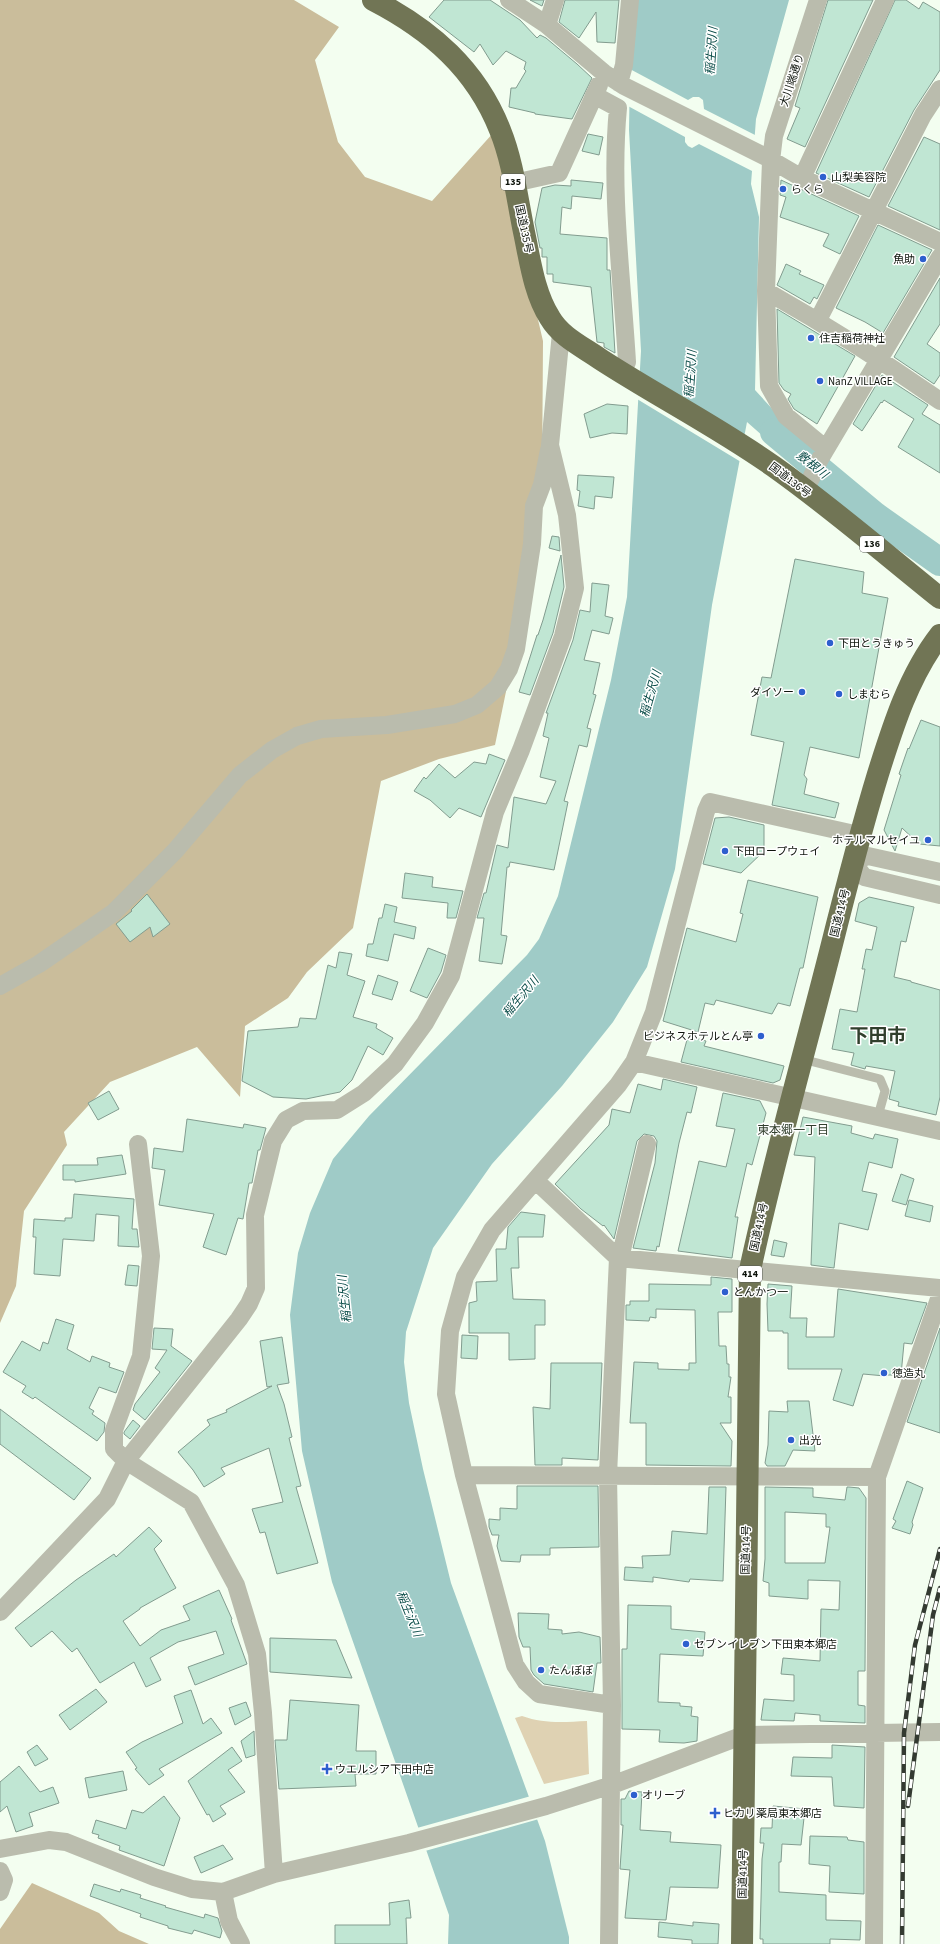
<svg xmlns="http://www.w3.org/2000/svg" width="940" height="1944" font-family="'Source Sans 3','Noto Sans JP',sans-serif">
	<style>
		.green { fill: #dfd2b3 }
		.forest { fill: #cabd9b }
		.water { fill: #9fcbc7 }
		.pier { fill: #f3fef0 }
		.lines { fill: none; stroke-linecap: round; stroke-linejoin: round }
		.river { stroke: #9fcbc7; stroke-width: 28 }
		.building { fill: #c0e6d3; stroke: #829c8f; fill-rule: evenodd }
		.lane { stroke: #babcad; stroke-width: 9 }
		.street { stroke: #babcad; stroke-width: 18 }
		.highway { stroke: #717555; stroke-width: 22 }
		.rail-casing { stroke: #333a31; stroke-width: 4.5 }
		.rail { stroke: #fff; stroke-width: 3; stroke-dasharray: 9; stroke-linecap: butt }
		.poi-dot { fill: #2e5fce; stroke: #fff; stroke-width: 1.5 }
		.labels { text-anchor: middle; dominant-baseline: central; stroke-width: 3; stroke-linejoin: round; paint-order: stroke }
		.shield { fill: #fff; stroke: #565a55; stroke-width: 1 }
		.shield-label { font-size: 10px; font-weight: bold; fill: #0e140c }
		.street-label { font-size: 11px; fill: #0e140c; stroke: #fff }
		.poi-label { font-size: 11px; fill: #0e140c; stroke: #fff; text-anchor: start }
		.water-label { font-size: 12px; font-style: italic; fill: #0b4d49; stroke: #fff }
		.neighbourhood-label { font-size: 12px; fill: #313f2d; stroke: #fff }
		.town-label { font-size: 19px; font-weight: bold; fill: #313f2d; stroke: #fff }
	</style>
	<rect width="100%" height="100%" fill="#f3fef0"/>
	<path class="green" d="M522,1716C544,1724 564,1722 587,1721L589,1774L544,1784L515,1718Z"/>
	<path class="forest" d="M0,0H294L339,27L315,60L338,142L365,177L432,201L494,132L543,341L542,485L509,677L495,745L439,759L381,781L353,928L307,972L288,998L245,1026L240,1097L197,1047L110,1082L64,1132L67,1145L24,1211L16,1286L0,1323Z
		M32,1883L99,1913L119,1931L149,1944H0V1929Z"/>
	<path class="water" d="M635,0H789L756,119L751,184L759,217L755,390L809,449L795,464L747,422L712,605L675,869L647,967L613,1022L562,1086L492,1164L433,1248L406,1332L404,1362L409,1403L423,1469L451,1583L545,1841L569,1937V1944H448L449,1915L332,1582L302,1451L290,1315L298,1253L310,1213L333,1159L369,1116L527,955L539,939L558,896L611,680L627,597L641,351L629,130L630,69Z"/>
	<path class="pier" d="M628,68L688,100L693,97H699L703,100L704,109L757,136L754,172L699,144L692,148L688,146L685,142V137L628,106Z
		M638,371L746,436L741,462L637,399Z
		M531,1796L539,1819L425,1851L417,1828Z"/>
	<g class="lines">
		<path class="river" d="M774,432L875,516L940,562"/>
	</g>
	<path class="building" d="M444,0H490L520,20L537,38L540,35L546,38L577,64L592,78L572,119L535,114V113L509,107L511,88H516L526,71L524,69L526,62L506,51L493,65L480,44L474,52L429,17Z
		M530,0H544L542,6Z
		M565,0H619L615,43L597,42L596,12L579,38L559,22Z
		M828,0H873L805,147L787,139L800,108L795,106Z
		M895,0H906L919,9L923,2L940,12V70L914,110L869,197L816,173Z
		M588,134L603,137L599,155L582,151Z
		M924,137L940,144V230L888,206Z
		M571,180L603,183L601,199L572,196L571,209L562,207L560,234L607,238V270H610L615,353L604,347V343L597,342L591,287L553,282V274H547V257H542V248H540L535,222L542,188L555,185L571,186Z
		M781,180L859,216L840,254L823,246L829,234L780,217L786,197L780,195Z
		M878,225L932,250L883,333L865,322L836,308Z
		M786,264L801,271L799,274L824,285L817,299L814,297L810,304L777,285Z
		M940,278V324L927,344L940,353V375L934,384L894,357Z
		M777,309L855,356L817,424L794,409L788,399L791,394L784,390L779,383Z
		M882,375L928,405L922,414L940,425V473L898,447L914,419L884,400L882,403L881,402L862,431L853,424Z
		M607,404L628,406L627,434L612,433L590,438L584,414Z
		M578,475L614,477L612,498L595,496L594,509L578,506L580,491L577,490Z
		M552,536L559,537L560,551L549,548Z
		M561,555L564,587L553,633L530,695L519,692L537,635H538L543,620Z
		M795,559L864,572L862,593L888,598L859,758L810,747L804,775L807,779L804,794L839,803L835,818L772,805L784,742L751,735L762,677L771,678Z
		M592,583L609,585L605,616L613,618L609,634L592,630L584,660L600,663L593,694L596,695L587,728L591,729L587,747L579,745L564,801L568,802L554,870L510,862L509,867H507L501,935L507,936L502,964L479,961L484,918H477L484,893H486L497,845L508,848L514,797L546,804L556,781L540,777L549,738L543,736L548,713H546L573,640L580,610L590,612Z
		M921,720L940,727V846L919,844L902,828L895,851L884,830L901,775L899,774L908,748L909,749Z
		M489,754L505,760L481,817L459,808L450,818L430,800L414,791L424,777L426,779L439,764L455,778L474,762L486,764Z
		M729,817L764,825V851L741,873L703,864L715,818Z
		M405,873L433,877L432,887L463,891L456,918H447L448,903L402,898Z
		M748,880L818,897L803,968H800L790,1006L778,1003L772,1014L716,1000L714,1005L705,1003L698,1032L663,1021L687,928L736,942L743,914L740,913Z
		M147,894L170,924L153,937L150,927L130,942L116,924L132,911L131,910Z
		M869,897L914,907L906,942L901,941L894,977L911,981V982L940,990V1097L936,1115L898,1106L899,1102L889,1099L895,1071L866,1066L865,1069L851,1065L854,1053L832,1049L840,1009L857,1012L865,969H862L866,949L872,950L877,927L855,921L859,903Z
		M385,904L397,907L394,922L416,927L414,939L394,934L388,961L366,956L368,944H373L379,918H382Z
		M428,948L446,955L441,972L427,998L410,991Z
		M339,952L352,954L347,975L365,981L353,1017L377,1024L376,1028L393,1038L383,1055L368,1046L352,1080L340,1092L306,1099L273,1097L242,1081L248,1031L298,1027L300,1018L316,1019L328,965L336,968Z
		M378,975L398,982L392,1000L372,994Z
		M688,1036L706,1041L704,1046L784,1066L780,1080L773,1083L681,1062Z
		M663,1079L697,1087L691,1113L687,1112L679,1143L659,1247L657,1246L656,1251L633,1248L655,1163L657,1141L654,1136L644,1134L637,1141L614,1239L604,1225L603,1226L581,1209L555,1184L609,1125L612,1109L630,1113L638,1084L661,1090Z
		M109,1091L119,1109L98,1120L88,1103Z
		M723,1093L760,1101L766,1113L752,1165L747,1163L735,1217H738L732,1258L678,1251L699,1161L726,1167L735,1129L716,1126Z
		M803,1117L852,1126L851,1133L873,1139L875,1134L898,1139L892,1168L869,1162L862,1191L877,1194L868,1230L839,1223L834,1268L811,1265L815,1157L794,1155Z
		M187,1119L243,1128L244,1124L266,1128L260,1150H258L252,1183H249L243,1219L238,1218L226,1255L203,1247L214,1214L159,1205L165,1170L152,1168L154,1148L183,1152Z
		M122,1155L126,1174L75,1182V1180H63V1165H98L97,1158Z
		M901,1174L914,1179L906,1205L892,1201Z
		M74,1194L134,1199L132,1229H137L139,1247L118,1246L119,1216L96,1214L94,1241L63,1239L60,1276L34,1274L36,1237H33L34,1219L65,1221V1218H72Z
		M909,1200L933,1206L930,1222L905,1216Z
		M521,1212L545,1215L543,1237H518L519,1268H511L513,1299L545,1300V1325H535V1359L509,1360V1333H469V1303L477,1301L476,1282L497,1281L496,1249H506L508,1227Z
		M774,1240L787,1243L784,1257L771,1255Z
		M128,1265L139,1266L137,1286L125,1285Z
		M711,1277L732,1279V1312H718L719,1346H726L727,1364H729V1377H731L728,1397H731V1423H720L732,1441L731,1466L646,1465V1423H630L634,1362L658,1363V1369L689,1370V1363H696L695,1310L656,1309V1318L650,1317L649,1321L626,1320V1305H630V1301H649V1284L711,1285Z
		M768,1284L792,1286L790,1318H807L806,1337H834L838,1289L927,1303L912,1344L904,1343L901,1375H886L885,1376L863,1374L853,1406L833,1400L842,1369H788V1333H783V1331H768L767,1304Z
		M56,1319L74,1325L67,1349L90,1362L92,1356L110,1363L109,1367L124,1372L116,1393L99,1387L89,1408L94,1411L92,1414L105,1423L104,1432L97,1441L35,1397L33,1399L22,1392L26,1386L3,1372L22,1341L40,1351L43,1342L48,1344Z
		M154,1328L173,1329L171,1346L192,1361L145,1420L133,1410L135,1404L160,1372L155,1368L167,1350L152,1349Z
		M940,1328V1433L907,1422Z
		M462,1335L478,1336L477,1359L461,1358Z
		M282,1337L289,1383L277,1385L284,1404L292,1437L289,1438L301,1486L296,1487L318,1563L277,1574L265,1532L260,1533L252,1509L283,1502L269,1448L221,1468L225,1474L204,1487L193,1470L178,1452L210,1425L207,1420L227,1412L226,1410L272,1386L267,1387L260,1341Z
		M551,1363H602L598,1460L562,1458V1465H535L533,1407L550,1409Z
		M787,1401H809L815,1451L793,1450L785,1466H767L765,1463L768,1445L769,1411L788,1412Z
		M0,1409L91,1478L74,1500L0,1444Z
		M133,1420L140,1426L130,1439L124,1434V1432Z
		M907,1481L923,1488L912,1522L913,1525L910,1534L892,1528L896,1521L893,1519Z
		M517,1486H598L599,1547L550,1548V1555H521L520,1562L501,1561L497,1546L499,1535H492L489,1527V1519L500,1520V1508L517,1509Z
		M709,1487H726L723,1581L690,1579L689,1582L653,1577V1582L624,1580L625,1567L643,1568L642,1556L670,1555L672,1531L707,1534Z
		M765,1487L813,1488V1497L845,1500L847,1487H849L859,1488L866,1498L865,1671H858V1705L865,1706V1723L820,1721V1715L795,1713L794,1721L761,1720L764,1699L794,1701V1675L781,1674L783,1658L820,1661L821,1609L839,1610L840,1581L808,1580V1599L769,1596V1583L763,1581L765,1559ZM785,1512L826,1514V1527H830L825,1563H785Z
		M149,1527L162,1541L154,1549L176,1588L140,1608V1609L123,1621L140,1646L161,1630L190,1620L183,1606L219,1590L232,1619L231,1620L247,1664L195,1685L188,1667L224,1654L216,1631L178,1642L150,1658L161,1680L146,1687L134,1662L100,1683L77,1648L72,1652L52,1631L31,1647L15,1628L76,1580L114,1554L116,1557Z
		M628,1605L671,1606V1629L705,1632L703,1656L660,1654L658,1702L680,1703V1706L692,1707L691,1716L698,1717L697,1741L684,1743L659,1742L660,1730L622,1729V1649H627Z
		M518,1613L549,1614L548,1629L562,1630V1634L579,1632L600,1637L601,1663H597L593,1692L544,1684L534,1675L531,1670L530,1647H523L519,1637Z
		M270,1638L336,1640L352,1678L270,1672Z
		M96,1689L107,1702L70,1730L59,1715Z
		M191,1690L203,1724L211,1718L222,1733L159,1769L164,1775L149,1785L135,1769L137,1768L126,1752L142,1742L183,1723L174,1696Z
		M290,1700L359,1705L356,1751H376V1774H355L356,1786L279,1789L275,1740H287Z
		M246,1702L251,1716L235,1725L229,1708Z
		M254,1731L255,1755L246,1758L241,1741Z
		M37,1745L48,1759L35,1766L27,1752Z
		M832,1745L865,1747L864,1808L834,1806L832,1777L791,1776L793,1757L832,1758Z
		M232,1747L242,1761L228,1770L245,1792L220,1806L226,1814L213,1822L209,1814L207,1815L188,1781Z
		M19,1766L40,1792L53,1787L59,1803L29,1813L33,1826L16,1832L7,1806L0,1812V1782Z
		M123,1771L127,1790L89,1798L85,1778Z
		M629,1791L642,1792L640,1830L671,1832L670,1842L721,1845L718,1888L670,1887L666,1920L625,1918L630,1870L620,1869L623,1825H621V1799H625Z
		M164,1796L180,1818L164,1866L119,1850L120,1846L98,1838L99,1835L92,1833L96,1820L126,1829L132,1810L143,1813Z
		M773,1806L805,1809L801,1845L782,1844L781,1862H779V1892L826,1895V1920L861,1921L860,1940L830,1939V1944H763V1939H760L762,1859L764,1843H760L761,1828H772Z
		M810,1836L847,1837L848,1840L864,1842V1894L829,1892L830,1866L809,1864Z
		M223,1845L233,1859L201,1873L194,1857Z
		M94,1884L120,1892L121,1889L141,1895L140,1898L166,1906L165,1907L204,1918L205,1914L218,1918L222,1931L220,1938L194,1930L192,1934L168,1928V1926L140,1917L141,1914L90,1896Z
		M409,1900L411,1918H406L407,1944H335V1925H390L389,1903Z
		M659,1922L693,1926V1922L719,1924L718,1944H692V1940L658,1937Z"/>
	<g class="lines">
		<path class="lane" d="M802,1059L880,1079L885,1091L878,1116"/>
		<path class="street" d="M509,0L547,25L604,73L624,86L766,157L802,178L940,242
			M818,0L774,136L771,161L766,291L769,386L786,416L826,449
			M547,25L555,0
			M619,83L624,65L630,0
			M594,95L618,108C610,192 622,277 627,362L622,373
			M802,178L885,0
			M514,183L559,173L599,85
			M766,291C826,325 883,361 940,401
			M818,320L923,115L940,89
			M805,491L820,459L940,257
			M940,872L868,856L853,862L864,877L940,895
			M0,986L39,964L113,913L175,851L240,775L272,750L297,736L321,729L387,725L455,714L477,705L498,687L509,669L516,649L532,544L534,506L542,485L549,450
			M634,1062L940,1131
			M138,1144L151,1256L141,1356L114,1430V1449L126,1461L191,1502L236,1585L257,1654L263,1713L274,1874
			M536,1181L618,1258L940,1288
			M464,1475L877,1477
			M0,1612L107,1499L126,1461L239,1319L249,1304L256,1288L255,1215L273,1141L286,1120L303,1111L337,1110L364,1093L395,1064L425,1023L451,976L495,812L521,750L563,636L575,588L567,515L550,445L561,333
			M612,1705L539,1694L526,1682L515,1665L464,1475L446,1394L450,1331L465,1277L492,1230L618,1085L634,1062L654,1012L706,811L710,802L859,835
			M0,1849L49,1840L66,1842L154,1877L192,1889L223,1892L274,1874L409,1843L546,1806L612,1785L744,1735L940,1732
			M0,1871L4,1880L0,1892
			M223,1892L229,1921L241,1944
			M609,1944L612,1705L608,1475L618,1258L622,1250L647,1144
			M874,1944L877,1477L940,1296"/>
		<path class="highway" d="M373,0C431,30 476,69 500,130C513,162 517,198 524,232C530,260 534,293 550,318C561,337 583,347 600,359C657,396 718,427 773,466C831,507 885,554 940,598
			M742,1944L750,1270C773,1163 803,1058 830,952C845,892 860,833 878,774C893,726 909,675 940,635"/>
		<defs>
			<path id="rail" d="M908,1806L933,1615L940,1588
				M902,1944L904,1733L915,1645L940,1549"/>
		</defs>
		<use href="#rail" class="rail-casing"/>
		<use href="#rail" class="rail"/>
	</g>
	<g class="poi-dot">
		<circle cx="823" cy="177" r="4"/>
		<circle cx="783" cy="189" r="4"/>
		<circle cx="923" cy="259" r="4"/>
		<circle cx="811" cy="338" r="4"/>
		<circle cx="820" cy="381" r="4"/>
		<circle cx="830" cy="643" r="4"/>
		<circle cx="802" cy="692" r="4"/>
		<circle cx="839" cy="694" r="4"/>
		<circle cx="928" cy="840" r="4"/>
		<circle cx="725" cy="851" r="4"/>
		<circle cx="761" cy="1036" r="4"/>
		<circle cx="725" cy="1292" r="4"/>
		<circle cx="884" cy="1373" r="4"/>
		<circle cx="791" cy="1440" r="4"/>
		<circle cx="686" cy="1644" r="4"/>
		<circle cx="541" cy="1670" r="4"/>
		<path d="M325 1763h4v4h4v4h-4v4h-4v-4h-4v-4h4z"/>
		<circle cx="634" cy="1795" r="4"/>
		<path d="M713 1807h4v4h4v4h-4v4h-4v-4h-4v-4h4z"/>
	</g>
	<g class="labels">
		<g class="shield">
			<rect x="501" y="174" width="24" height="16" rx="3"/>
			<rect x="860" y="536" width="24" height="16" rx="3"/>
			<rect x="738" y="1266" width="24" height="16" rx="3"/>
		</g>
		<g class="shield-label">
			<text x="513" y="182">135</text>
			<text x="872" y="544">136</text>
			<text x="750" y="1274">414</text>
		</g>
		<g class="street-label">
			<text transform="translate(792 80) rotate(-72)">大川端通り</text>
			<text transform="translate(524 229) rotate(78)">国道135号</text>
			<text transform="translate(790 480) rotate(37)">国道136号</text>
			<text transform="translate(840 913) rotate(-76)">国道414号</text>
			<text transform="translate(759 1227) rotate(-78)">国道414号</text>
			<text transform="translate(746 1550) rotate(-89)">国道414号</text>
			<text transform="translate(743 1874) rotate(-89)">国道414号</text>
		</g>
		<g class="poi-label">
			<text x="831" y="177">山梨美容院</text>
			<text x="791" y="189">らくら</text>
			<text x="915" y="259" text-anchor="end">魚助</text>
			<text x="819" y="338">住吉稲荷神社</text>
			<text x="828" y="381">NanZ VILLAGE</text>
			<text x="838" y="643">下田とうきゅう</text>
			<text x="794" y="692" text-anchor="end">ダイソー</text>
			<text x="847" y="694">しまむら</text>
			<text x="920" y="840" text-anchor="end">ホテルマルセイユ</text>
			<text x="733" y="851">下田ロープウェイ</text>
			<text x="753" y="1036" text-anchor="end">ビジネスホテルとん亭</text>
			<text x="733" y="1292">とんかつ一</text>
			<text x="892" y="1373">徳造丸</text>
			<text x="799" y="1440">出光</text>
			<text x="694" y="1644">セブンイレブン下田東本郷店</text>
			<text x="549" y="1670">たんぽぽ</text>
			<text x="335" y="1769">ウエルシア下田中店</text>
			<text x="642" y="1795">オリーブ</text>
			<text x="723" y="1813">ヒカリ薬局東本郷店</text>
		</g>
		<g class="water-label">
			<text transform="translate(712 51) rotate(-86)">稲生沢川</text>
			<text transform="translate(691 374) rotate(-86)">稲生沢川</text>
			<text transform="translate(812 465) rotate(39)">敷根川</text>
			<text transform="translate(651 694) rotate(-74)">稲生沢川</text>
			<text transform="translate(521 997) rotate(-50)">稲生沢川</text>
			<text transform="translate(345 1299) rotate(-96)">稲生沢川</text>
			<text transform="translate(409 1614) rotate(68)">稲生沢川</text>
		</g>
		<g class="neighbourhood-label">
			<text x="793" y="1130">東本郷一丁目</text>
		</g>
		<g class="town-label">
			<text x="878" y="1036">下田市</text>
		</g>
	</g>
</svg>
